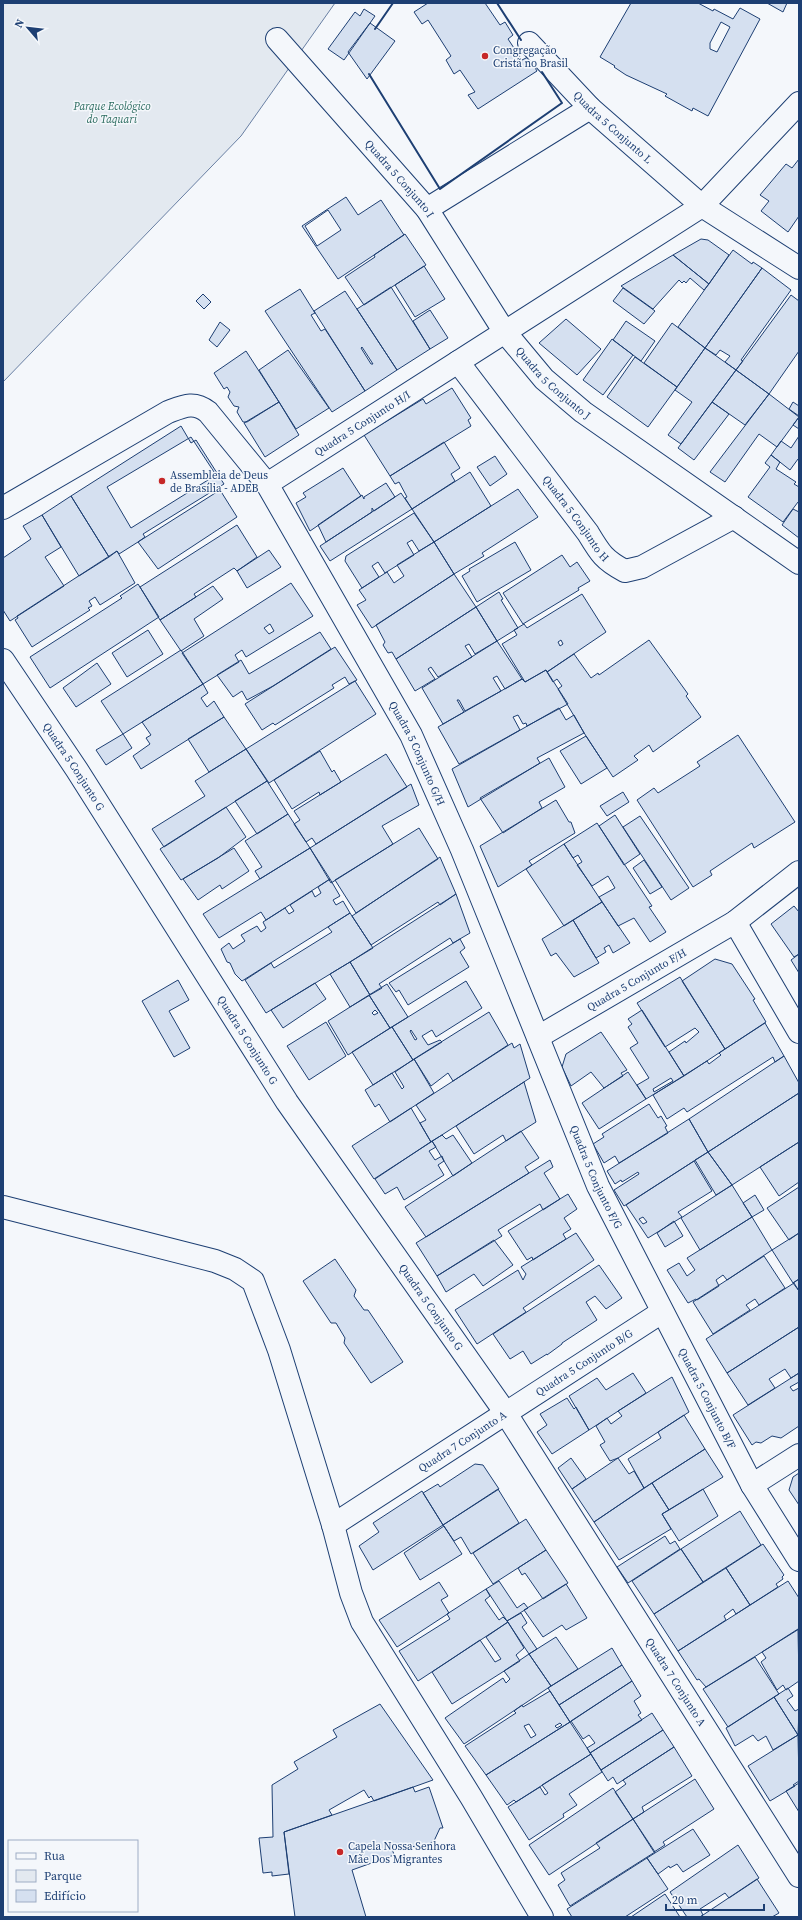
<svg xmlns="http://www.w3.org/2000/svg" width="802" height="1920" font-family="'Source Serif 4',serif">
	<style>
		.green { fill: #e3e9f0; stroke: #687fa3 }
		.building { fill: #d5e0f0; stroke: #1d3f73; fill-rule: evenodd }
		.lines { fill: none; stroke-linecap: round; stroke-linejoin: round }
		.street-casing { stroke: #1d3f73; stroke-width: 24 }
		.street { stroke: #f4f7fb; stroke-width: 22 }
		.wall { stroke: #1d3f73; stroke-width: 2 }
		.poi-dot { fill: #c62828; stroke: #f4f7fb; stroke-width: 1.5 }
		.labels { text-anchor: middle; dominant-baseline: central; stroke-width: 3; stroke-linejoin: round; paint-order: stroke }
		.poi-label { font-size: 11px; fill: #1d3f73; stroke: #f4f7fb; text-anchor: start }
		.park-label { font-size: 11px; font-style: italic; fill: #2c6c60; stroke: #f4f7fb }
		.street-label { font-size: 11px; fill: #1d3f73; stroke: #f4f7fb }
	</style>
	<rect width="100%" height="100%" fill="#f4f7fb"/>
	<path class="green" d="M3,3H335L241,136L3,382Z"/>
	<path class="building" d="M428,3H485L500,25L505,22L513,35L508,39L522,60L528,57L537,71L478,109L468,95L475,92L460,70L454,74L446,60L451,56L428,20L422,24L414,12Z
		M631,3H698L713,11L714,9L733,19L740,8L760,19L708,116L693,108L692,111L665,96L667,94L626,75L614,67L615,66L600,57ZM721,22L730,27L717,52L710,49V43Z
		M767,3H787L783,12Z
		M364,9L375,16L344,60L328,49L355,12L360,16Z
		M370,23L395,41L367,79L348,52Z
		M799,159V216L788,232L761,211L769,201L760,195L786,164L792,168Z
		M346,197L358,215L381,200L404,235L338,279L302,226Z
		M328,210L341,230L317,246L305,226Z
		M405,234L426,265L364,305L345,277L375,257L374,255Z
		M701,239L708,240L729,255L709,284L673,255Z
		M733,250L752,264L753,262L762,268L705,348L678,327Z
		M673,255L709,284L704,290L690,278L686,283L684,281L682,283L679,280L653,309L621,286Z
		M424,266L445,299L415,317L395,285Z
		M762,268L791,290L741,360L743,361L736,370L725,362L730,356L720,350L716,355L705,348Z
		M391,287L430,349L397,370L357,309Z
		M623,288L655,311L644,324L613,301Z
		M300,289L315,313L311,315L321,331L325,329L365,391L332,412L265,311Z
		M345,291L397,370L365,391L314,311ZM362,347L373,364H371L361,348Z
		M203,294L211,302L204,309L196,301Z
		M791,295L799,301V351L769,394L736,370Z
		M430,310L448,338L430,349L413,321Z
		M566,319L601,349L577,375L539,343Z
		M626,321L655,341L641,361L613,340Z
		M220,322L230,330L217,347L209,340Z
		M672,323L705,348L677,387L644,363Z
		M612,339L633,355L603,395L583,380Z
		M705,348L736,370L681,444L668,435L692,402L675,390Z
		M288,350L329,408L296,429L259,370Z
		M246,351L279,402L247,422H243L237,412L239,407L234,406L228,397L230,392L227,387L224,389L214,373Z
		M635,357L677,387L648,427L607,397Z
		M736,370L769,394L745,425L712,402Z
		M452,388L471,418L468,420L471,426L390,476L364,435L423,399L426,404Z
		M769,394L799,417L777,447L759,434L725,482L710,472Z
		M279,402L299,435L265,457L244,423Z
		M712,402L729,414L694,460L678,448Z
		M793,402L799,406V416L789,409Z
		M799,417V429L793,425Z
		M181,426L191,443L196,440L224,484L143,534L145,537L138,542L119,554L117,551L109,557L71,496Z
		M799,436V460L798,459L790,470L771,455L781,441L791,448Z
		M191,437L216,475L131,528L107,487Z
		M444,442L460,468L451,474L455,481L412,509L405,498L407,497L399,482L395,484L390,476Z
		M771,455L780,462L776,469L796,482L794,484L799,487V502H798L783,522L748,497L770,467L765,463Z
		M495,456L507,474L490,486L477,467Z
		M343,468L361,496L310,531L296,503L306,497L303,493Z
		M470,472L491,506L434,542L412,509Z
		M386,483L395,497L374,511L372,508V512L326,542L318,525L362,495L364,499V497Z
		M518,489L538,517L482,553L484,556L454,574L434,542Z
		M220,490L237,517L158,569L138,542Z
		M401,493L412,509L330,561L320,546Z
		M71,496L109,557L79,576L42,515Z
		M793,509L799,512V538L782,525Z
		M414,513L434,542L419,551L412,540L407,543L414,555L385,573L378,562L372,566L379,577L362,588L345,561L346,556Z
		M42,515L61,547L45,557L64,586L10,621L3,610V558L31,539L23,526Z
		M237,525L257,557L237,571L234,568L194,594L196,597L160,620L140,587Z
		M434,542L454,574L372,628L357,605L366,600L359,590L387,572L394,583L404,576L397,565Z
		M515,542L531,570L477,602L462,576L470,571L469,569Z
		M269,550L281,567L247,588L237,571Z
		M117,551L135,583L100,605L95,597L89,601L92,606L88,608L90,610L32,647L15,620L18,618L17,616Z
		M562,555L570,567L577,562L590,581L578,588L579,590L523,624L503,593Z
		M454,574L476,607L396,659L392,652L388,653L383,645L385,642L376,625Z
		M291,583L313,616L246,657L242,650L235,655L239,662L203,684L182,653ZM270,624L274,631L269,634L264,628Z
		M138,584L159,617L50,688L30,657L122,598L120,596Z
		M213,586L223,599L194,619L204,636L181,651L160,620Z
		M499,592L503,599L501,600L518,628L497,641L476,607Z
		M582,594L606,632L547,672L546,670L525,682L502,644L517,635L514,630L524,624L527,628ZM561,640L563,644L560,646L558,642Z
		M476,607L497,641L475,654L469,644L465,646L472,657L438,677L431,667L428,669L435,679L415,691L396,659Z
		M148,630L163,654L127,677L112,653Z
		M320,632L331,649L273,686L247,700L242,691L233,697L217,675L241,660L249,674Z
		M649,640L688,694L686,696L701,717L653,752L649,745L634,756L638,760L613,777L586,736L558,689L562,686L557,679L553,682L547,672L574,654L591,678L598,673L599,675Z
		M497,641L522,679L505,689L497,676L493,678L501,691L465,711L459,700H457L464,712L443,724L422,688Z
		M335,647L357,680L349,684L345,677L332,685L334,688L275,725L273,723L262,730L245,704Z
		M181,650L203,684L123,734L101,701Z
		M97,663L111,684L76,707L63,688Z
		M546,670L568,704L527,726L526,723L523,724L518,715L513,717L520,730L459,764L438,727L522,679L525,682Z
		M355,681L376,714L269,783L246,749Z
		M203,684L208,693L201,698L207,707L214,701L224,717L141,769L133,756L150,744L146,738L151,735L142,722Z
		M559,708L566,720L574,715L584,733L537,758L540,763L468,807L452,769Z
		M224,717L246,749L209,772L188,739Z
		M123,734L132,748L106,765L96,750Z
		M738,735L795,822L754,848L752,843L710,871L712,875L693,887L637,800L654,788L658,793L700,766L697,762Z
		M586,736L607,768L581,784L560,751Z
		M246,749L267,781L164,847L152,829L205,796L195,781Z
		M320,751L332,772L334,770L341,782L320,795L319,792L292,809L274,780Z
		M386,754L407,787L316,844L312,838L306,842L294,824L300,820L294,811Z
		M549,758L565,787L539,802L542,808L503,833L480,798Z
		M267,781L288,814L257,834L235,801Z
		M411,784L419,805L382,826L393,844L331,883L310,848Z
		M623,792L629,802L607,816L600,806Z
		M556,800L569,822H571L575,833L529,861L532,865L498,887L480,846Z
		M226,807L246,837L218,858L181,880L160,849Z
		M288,814L310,848L260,879L255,871L262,867L245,841Z
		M615,815L640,854L624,865L599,826Z
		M640,816L689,888L671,900L623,827Z
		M597,823L652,906L649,907L666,932L650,942L634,918L618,926L599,897L615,888L608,876L592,886L577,865L582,862L578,855L573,858L564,844Z
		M419,828L438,859L356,913L335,880Z
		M564,844L602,902L564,926L526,869Z
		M234,848L249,871L222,889L220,885L198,900L183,879Z
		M310,848L330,879L266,920L261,912L219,938L203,914Z
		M440,857L456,894L440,905L438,902L371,945L352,916Z
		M644,860L662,887L650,894L633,868Z
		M330,879L340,896L333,900L336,905L343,901L350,913L242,981L235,974L230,963L227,962L221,949L229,943L233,949L245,941L241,935L257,926L261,932L266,928L263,922L285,908L289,914L294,911L290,905L312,891L315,897L321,893L318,887Z
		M456,894L470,933L453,943L450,938L379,984L382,988L370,995L350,962Z
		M602,902L630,943L613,953L609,945L604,948L606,952L596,958L573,920Z
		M794,906L799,912V954L794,957L771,924Z
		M350,913L373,948L266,1013L245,980L271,963L274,968L332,932L328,927Z
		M573,920L599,963L574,977L556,953L551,956L542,939Z
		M460,939L465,948L460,952L469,967L408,1005L399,990L396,992L389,983Z
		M799,954V973L791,960Z
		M715,959L732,964L755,999L753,1000L766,1022L725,1049L682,981Z
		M350,962L370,995L350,1007L330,974Z
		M680,977L725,1049L684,1076L669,1052L685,1041L686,1043L699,1032L695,1028L665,1047L637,1003Z
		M178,980L189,1000L169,1011L190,1048L174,1057L142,1001Z
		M466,981L482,1008L436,1037L432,1030L422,1036L428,1045L440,1040L442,1042L413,1060L392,1027ZM411,1030L417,1039L415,1040L410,1031Z
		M315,983L326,999L283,1028L271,1010Z
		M387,984L408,1017L390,1028L369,995Z
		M369,995L390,1028L348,1055L328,1021ZM375,1010L378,1013L374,1015L372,1013Z
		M642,1010L684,1076L646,1099L637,1085L649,1078L630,1048L638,1043L628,1027L632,1024L628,1019ZM671,1078L673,1081L654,1092L653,1089Z
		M489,1012L508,1045L453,1081L448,1073L431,1086L414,1059Z
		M326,1022L346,1056L309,1080L287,1046Z
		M765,1023L784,1056L775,1062L773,1057L687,1112L684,1108L667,1119L653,1095L707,1061L709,1064L721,1055L719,1053Z
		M392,1027L413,1060L373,1085L352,1052Z
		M601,1032L627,1070L621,1073L623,1076L604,1088L591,1072L571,1086L562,1067L566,1054Z
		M512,1043L514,1048L520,1044L530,1078L431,1142L420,1123L426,1120L416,1105Z
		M784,1056L799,1083V1093L708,1152L689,1119Z
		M414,1059L434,1093L390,1122L379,1104L375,1107L365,1090L392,1073L402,1089L404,1087L395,1072Z
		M628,1072L646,1099L599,1129L582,1103Z
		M524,1082L536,1122L506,1141L503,1135L474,1154L456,1126Z
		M799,1093V1142L732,1185L708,1152Z
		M649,1104L658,1118L661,1116L667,1126L665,1127L668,1133L619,1163L615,1156L604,1163L593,1144L604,1137L602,1134Z
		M411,1108L431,1142L374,1179L352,1146Z
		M689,1119L708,1152L624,1206L614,1190L639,1174L638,1172L622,1182L621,1180L615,1184L607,1171Z
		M521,1131L539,1158L525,1167L529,1173L426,1237L405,1207Z
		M442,1135L446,1139L453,1135L472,1163L453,1176L432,1141Z
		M432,1141L436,1147L429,1151L435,1160L442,1156L444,1161L438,1165L444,1175L404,1200L397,1187L385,1194L375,1179Z
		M799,1142V1182L779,1196L760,1167Z
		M708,1152L732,1185L716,1195L695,1160Z
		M550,1160L553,1167L544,1173L560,1199L543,1210L540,1204L498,1230L502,1236L437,1276L416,1243Z
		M694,1161L712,1191L678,1212L682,1217L648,1238L626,1205ZM643,1217L647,1222L643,1224L639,1219Z
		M732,1185L752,1217L700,1250L681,1218Z
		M799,1187V1233L789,1240L767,1208Z
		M568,1194L577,1209L564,1218L571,1229L563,1234L566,1239L533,1260L532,1257L527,1260L508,1231Z
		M755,1195L764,1210L752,1217L743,1203Z
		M752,1217L772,1250L727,1280L723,1275L716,1280L719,1286L697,1300L696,1299L688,1303L667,1270L679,1263L687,1276L695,1270L687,1258Z
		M674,1221L683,1236L665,1247L657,1233Z
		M576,1233L594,1260L523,1308L526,1312L477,1344L455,1310L518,1270L523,1280L526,1274L521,1267Z
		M799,1233V1279L793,1283L772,1250Z
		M494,1240L513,1265L483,1286L474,1274L446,1292L437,1276Z
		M764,1256L785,1288L759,1305L755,1299L746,1305L750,1310L713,1334L693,1302Z
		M335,1259L356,1290L354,1296L364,1310H368L403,1362L371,1383L344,1343L345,1338L336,1323H331L303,1281Z
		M599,1265L622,1298L606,1309L595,1296L586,1302L597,1320L562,1343V1344L547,1355V1354L531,1364L523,1351L510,1359L493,1334Z
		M799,1279V1291L793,1283Z
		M794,1283L799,1291V1327L727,1373L706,1339Z
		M799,1327V1373L791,1378L785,1369L769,1379L775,1388L748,1405L727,1373Z
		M633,1373L646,1393L589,1430L569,1396L597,1378L606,1390Z
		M799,1373V1382L790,1387L793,1391L799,1388V1426L781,1438L772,1436L761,1443L756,1442L752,1445L733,1415Z
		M672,1377L689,1412L618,1458L610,1461L600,1445L605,1442L596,1426L607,1418L611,1424L622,1416L618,1411Z
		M567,1398L574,1409L576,1407L589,1430L552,1454L537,1432L547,1425L540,1414Z
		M684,1415L705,1449L644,1488L628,1459L661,1438L658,1432Z
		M705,1449L723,1477L669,1510L652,1483Z
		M571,1458L586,1479L572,1489L558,1468Z
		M618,1458L629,1474L634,1471L644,1488L594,1522L572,1489Z
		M475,1464L483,1465L499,1489L443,1525L423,1493L438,1484L440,1487Z
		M799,1473V1505L789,1490L793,1477Z
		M652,1483L669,1510L662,1514L671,1529L619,1560L594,1522Z
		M498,1489L519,1523L471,1554L461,1537L454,1541L443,1525Z
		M703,1489L718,1516L679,1541L662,1514Z
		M422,1491L443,1525L373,1570L359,1546L379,1532L373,1523Z
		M740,1511L761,1545L703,1582L681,1549Z
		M526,1519L546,1550L493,1584L473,1553Z
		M444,1526L462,1554L420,1580L404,1553Z
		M665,1536L670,1544L675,1541L680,1549L628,1583L617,1567Z
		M763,1544L784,1575L782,1577L783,1579L776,1584L778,1587L750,1605L726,1568Z
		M681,1549L703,1582L654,1614L632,1581Z
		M546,1550L568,1583L543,1599L525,1573L522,1575L518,1568Z
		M726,1568L750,1605L736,1614L733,1609L724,1616L726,1620L678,1651L654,1614Z
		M499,1581L517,1608L524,1603L528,1608L507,1621L486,1589Z
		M788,1581L799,1598V1629L706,1687L699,1679L697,1680L678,1651Z
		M439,1582L448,1596L441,1600L449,1613L397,1647L379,1620Z
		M566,1584L587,1618L566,1630L562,1625L543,1637L524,1610Z
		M486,1589L490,1596L485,1600L499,1620L503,1617L508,1622L418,1681L399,1651L450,1619L447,1614Z
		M521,1613L527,1623L522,1627L537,1649L529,1654L507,1621Z
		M508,1622L524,1648L516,1655L520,1661L452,1704L432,1672L480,1640L495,1662L501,1659L486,1637Z
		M798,1629L799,1681L786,1690L783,1685L777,1690L761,1662L766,1658L762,1652Z
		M556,1637L578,1669L551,1686L529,1654Z
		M612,1648L622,1665L559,1705L548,1688Z
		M529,1654L551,1686L464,1744L445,1718L503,1678L506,1683L510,1679L504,1671Z
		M755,1657L779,1694L728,1727L703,1689Z
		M622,1665L632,1681L570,1722L559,1705Z
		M632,1681L641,1696L634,1701L641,1713L638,1715L642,1720L590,1753L587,1748L595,1743L589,1735L583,1739L571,1721Z
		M788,1688L793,1696L787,1700L795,1711L799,1709L798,1735L774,1697Z
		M550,1691L570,1722L486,1775L465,1746L516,1713L514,1711L522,1705L523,1707ZM560,1723L562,1725L557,1728L555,1726ZM529,1724L536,1735L531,1738L524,1726Z
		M774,1697L798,1735L773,1750L766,1736L758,1741L753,1735L735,1746L726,1728Z
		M380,1704L433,1780L374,1801L371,1796L369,1798L364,1790L329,1810L332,1815L284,1832L289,1874L272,1876V1872L263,1873L259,1838L273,1837L272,1785L298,1769L294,1762L337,1737L333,1730Z
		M652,1713L663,1730L601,1770L590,1753Z
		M570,1722L591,1754L516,1802L514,1800L507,1805L486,1775Z
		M663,1730L674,1747L617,1784L613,1777L608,1781L601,1770Z
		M798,1735L799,1781L793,1785L795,1786L770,1801L748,1766Z
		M674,1747L692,1776L642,1807L644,1812L633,1819L615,1792L626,1784L623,1780Z
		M591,1754L602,1772L569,1794L577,1805L563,1814L564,1817L529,1840L508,1807L540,1787L545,1795L548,1793L542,1785Z
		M695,1779L714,1809L663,1842L665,1845L654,1852L633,1819Z
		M799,1783V1812L786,1791Z
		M413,1787L415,1792L429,1787L443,1828H440L434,1841L427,1845L415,1847L405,1844L392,1848L394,1855L352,1870L366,1917H295L284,1832Z
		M613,1788L633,1819L549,1875L529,1845Z
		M633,1819L655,1852L570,1906L558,1885L565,1880L561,1873L600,1848L596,1843Z
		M693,1829L710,1855L683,1872L677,1864L670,1868L669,1866L658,1874L647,1858Z
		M738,1845L759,1878L729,1898L725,1893L700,1909L703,1915L700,1917H687L670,1892Z
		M647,1858L668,1889L625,1917H572L567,1909Z
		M757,1879L779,1913L772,1917H700Z
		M665,1894L680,1917H631Z"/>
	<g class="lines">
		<defs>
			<g id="street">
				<path id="s1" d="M277,39L427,209L504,331L544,379L583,412L799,563"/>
				<path id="s2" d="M529,43L590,108L702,206L799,268"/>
				<path d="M427,209L590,108"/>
				<path id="s3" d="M458,362L588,533C600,553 604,560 625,571L642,567L734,517"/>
				<path id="s4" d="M267,484L702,206L799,103"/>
				<path id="s5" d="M3,508L168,412C184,406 194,401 208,412L267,484L411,735L462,850L598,1186L752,1485L799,1560"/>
				<path id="s6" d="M3,660L77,770L287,1102L505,1412L799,1876"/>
				<path d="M735,922L799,1032"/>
				<path id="s7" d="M538,1037L735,922L799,872"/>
				<path d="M3,1207L215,1261L235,1269L253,1281L279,1350L333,1525L351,1593L362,1622L471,1797L542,1917"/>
				<path d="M752,1485L799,1455"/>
				<path id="s8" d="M333,1525L662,1312"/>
			</g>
		</defs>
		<use href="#street" class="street-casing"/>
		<use href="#street" class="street"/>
		<path class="wall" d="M497,3L521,40
			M375,29L393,3
			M369,74L440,189L562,103L542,72"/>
	</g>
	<g class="poi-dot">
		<circle cx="485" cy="56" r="4"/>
		<circle cx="162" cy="481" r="4"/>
		<circle cx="340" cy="1852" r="4"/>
	</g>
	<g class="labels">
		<g class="poi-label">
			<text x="493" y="50">Congregação<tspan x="493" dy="13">Cristã no Brasil</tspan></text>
			<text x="170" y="475">Assembleia de Deus<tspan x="170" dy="13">de Brasília - ADEB</tspan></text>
			<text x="348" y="1846">Capela Nossa Senhora<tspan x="348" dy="13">Mãe Dos Migrantes</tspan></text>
		</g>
		<g class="park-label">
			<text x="112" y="106">Parque Ecológico<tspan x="112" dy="13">do Taquari</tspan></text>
		</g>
		<g class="street-label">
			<text stroke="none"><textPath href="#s2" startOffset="119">Quadra 5 Conjunto L</textPath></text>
			<text stroke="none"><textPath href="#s1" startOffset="186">Quadra 5 Conjunto I</textPath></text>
			<text stroke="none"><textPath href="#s1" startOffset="443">Quadra 5 Conjunto J</textPath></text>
			<text stroke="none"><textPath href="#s4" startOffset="113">Quadra 5 Conjunto H/I</textPath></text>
			<text stroke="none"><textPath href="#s3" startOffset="196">Quadra 5 Conjunto H</textPath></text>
			<text stroke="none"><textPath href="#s5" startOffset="635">Quadra 5 Conjunto G/H</textPath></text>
			<text stroke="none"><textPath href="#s6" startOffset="128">Quadra 5 Conjunto G</textPath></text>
			<text stroke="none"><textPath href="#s7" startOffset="114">Quadra 5 Conjunto F/H</textPath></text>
			<text stroke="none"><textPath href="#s6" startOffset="452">Quadra 5 Conjunto G</textPath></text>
			<text stroke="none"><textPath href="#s5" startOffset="1095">Quadra 5 Conjunto F/G</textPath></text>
			<text stroke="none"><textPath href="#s6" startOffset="776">Quadra 5 Conjunto G</textPath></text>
			<text stroke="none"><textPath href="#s8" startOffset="299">Quadra 5 Conjunto B/G</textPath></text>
			<text stroke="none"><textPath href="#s5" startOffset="1343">Quadra 5 Conjunto B/F</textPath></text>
			<text stroke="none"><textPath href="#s8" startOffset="154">Quadra 7 Conjunto A</textPath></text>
			<text stroke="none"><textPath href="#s6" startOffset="1224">Quadra 7 Conjunto A</textPath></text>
		</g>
	</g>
	<rect width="802" height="1920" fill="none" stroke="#1d3f73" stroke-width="8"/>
	<rect x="8" y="1840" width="130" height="72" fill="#f4f7fb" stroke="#9eadc5"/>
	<rect x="16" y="1853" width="20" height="6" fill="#f4f7fb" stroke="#9eadc5"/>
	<text x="44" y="1860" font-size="12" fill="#1d3f73">Rua</text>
	<rect x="16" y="1870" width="20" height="12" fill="#e3e9f0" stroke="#9eadc5"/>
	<text x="44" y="1880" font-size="12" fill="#1d3f73">Parque</text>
	<rect x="16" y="1890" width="20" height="12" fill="#d5e0f0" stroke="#9eadc5"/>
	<text x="44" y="1900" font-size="12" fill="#1d3f73">Edifício</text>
	<g transform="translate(28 28) rotate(298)" stroke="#f4f7fb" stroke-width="3" paint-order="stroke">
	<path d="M0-3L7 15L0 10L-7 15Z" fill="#1d3f73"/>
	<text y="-6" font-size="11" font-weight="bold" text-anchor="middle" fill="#1d3f73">N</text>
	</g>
	<path d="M666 1904v6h98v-6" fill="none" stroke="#1d3f73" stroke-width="2"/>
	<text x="672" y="1904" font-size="12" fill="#1d3f73" stroke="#f4f7fb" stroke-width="3" paint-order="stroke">20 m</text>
</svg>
